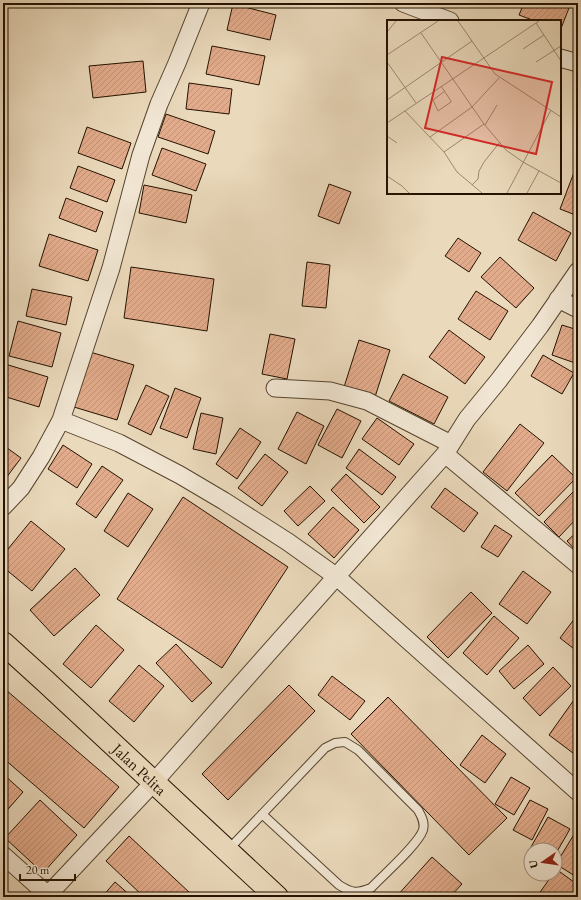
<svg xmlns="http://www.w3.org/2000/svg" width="581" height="900" font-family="'EB Garamond',serif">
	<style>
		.building { fill: url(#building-hatch); stroke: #241200 }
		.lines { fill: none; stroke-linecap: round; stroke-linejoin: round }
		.service-casing { stroke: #56442f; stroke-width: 10 }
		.minor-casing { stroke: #56442f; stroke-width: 19 }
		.trunk-casing { stroke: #241200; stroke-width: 24 }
		.service { stroke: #f1e6d3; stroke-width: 8 }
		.minor { stroke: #f1e6d3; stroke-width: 17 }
		.trunk { stroke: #ead9bb; stroke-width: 22 }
		.labels { text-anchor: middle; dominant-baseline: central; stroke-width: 3; stroke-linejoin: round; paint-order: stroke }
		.street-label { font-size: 16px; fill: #241200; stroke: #f1e6d3 }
		.inset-road { fill: none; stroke: #9b8970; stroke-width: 1 }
		.view { fill: #d62828; fill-opacity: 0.15; stroke: #d62828; stroke-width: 2 }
		.inset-edge { fill: none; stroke: #241200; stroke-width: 2 }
	</style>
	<defs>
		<pattern id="building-hatch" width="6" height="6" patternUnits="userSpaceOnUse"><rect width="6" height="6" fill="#e2ab8b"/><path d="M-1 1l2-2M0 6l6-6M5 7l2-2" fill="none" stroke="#c29276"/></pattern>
	</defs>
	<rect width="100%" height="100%" fill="#ead9bb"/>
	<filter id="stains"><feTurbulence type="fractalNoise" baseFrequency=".005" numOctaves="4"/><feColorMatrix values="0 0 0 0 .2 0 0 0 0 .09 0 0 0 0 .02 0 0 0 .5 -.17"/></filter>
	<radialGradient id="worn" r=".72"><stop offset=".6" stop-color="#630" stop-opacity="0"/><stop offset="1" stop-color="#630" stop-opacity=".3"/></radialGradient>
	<path class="building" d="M524,3H571L560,31V21H535L519,15Z
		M233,4L276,15L270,40L227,30Z
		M212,46L265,56L259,85L206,74Z
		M143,61L146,92L93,98L89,66Z
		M189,83L232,89L229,114L186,109Z
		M166,114L215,131L208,154L158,137Z
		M87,127L131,143L122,169L78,153Z
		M162,148L206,164L196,191L152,175Z
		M578,162V216L560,209Z
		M78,166L115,180L107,202L70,188Z
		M329,184L351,192L339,224L318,216Z
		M144,185L192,195L186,223L139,213Z
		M66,198L103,212L96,232L59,218Z
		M533,212L571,233L556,261L518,240Z
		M49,234L98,250L88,281L39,266Z
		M458,238L481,253L469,272L445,256Z
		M500,257L534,288L516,308L481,277Z
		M307,262L330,265L326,308L302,306Z
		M131,267L214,279L207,331L124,318Z
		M32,289L72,297L66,325L26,316Z
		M476,291L508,311L490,340L458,319Z
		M18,321L61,333L52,367L9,356Z
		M562,325L578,330V364L552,355Z
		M449,330L485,357L465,384L429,357Z
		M270,334L295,339L287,379L262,374Z
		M359,340L390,350L375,397L344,387Z
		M90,352L134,365L117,420L74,407Z
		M543,355L574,373L562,394L531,376Z
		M5,364L48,377L39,407L3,396V370Z
		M403,374L448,397L434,424L389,401Z
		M146,385L169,396L151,435L128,424Z
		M175,388L201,398L187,438L160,428Z
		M337,409L361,421L342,458L318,445Z
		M297,412L324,426L306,464L278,449Z
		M201,413L223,418L216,454L193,449Z
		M377,418L414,444L399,465L362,439Z
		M520,424L544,443L507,491L483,472Z
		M240,428L261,442L237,479L216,464Z
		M3,445L21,458L3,482Z
		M63,445L92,464L77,488L48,469Z
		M359,449L396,477L382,495L346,468Z
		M265,454L288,472L262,506L238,488Z
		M552,455L576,478L539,516L515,493Z
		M102,466L123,480L96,518L76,504Z
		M346,474L380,507L364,523L331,490Z
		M310,486L325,501L298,526L284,511Z
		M445,488L478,513L464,532L431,507Z
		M573,492L578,497V517L559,537L544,522Z
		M128,493L153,509L128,547L104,531Z
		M183,497L288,567L222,668L117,599Z
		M333,507L359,530L334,558L308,534Z
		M31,521L65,549L32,591L3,567V555Z
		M495,525L512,536L498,557L481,547Z
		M578,531V553L567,541Z
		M75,568L100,595L54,636L30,610Z
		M523,571L551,592L527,624L499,604Z
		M471,592L492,613L448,658L427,637Z
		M578,614V652L560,638Z
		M494,616L519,638L487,675L463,653Z
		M96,625L124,650L91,688L63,664Z
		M176,644L212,683L192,702L156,663Z
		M528,645L544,664L514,689L499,671Z
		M139,665L164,686L134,722L109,701Z
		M553,667L571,686L540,716L523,698Z
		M332,676L365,701L350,720L318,695Z
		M289,685L315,711L228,800L202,774Z
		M6,690L119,787L84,828L3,758V694Z
		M388,697L507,818L469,855L351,734Z
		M576,697L578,699V745L573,753L549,735Z
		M482,735L506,754L485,783L460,765Z
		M3,774L23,792L3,815Z
		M511,777L530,788L514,815L495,804Z
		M40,800L77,835L43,873L5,838Z
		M530,800L548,809L532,840L513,830Z
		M548,817L570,829L555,855V850H531V857L527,854Z
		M576,831L578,832V878L556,864Z
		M129,836L190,893L187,897H144L106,861Z
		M432,857L462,884L450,897H396Z
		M556,869L578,885V897H542L538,895L553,874H555Z
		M115,882L132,897H102Z"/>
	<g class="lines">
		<defs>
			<path id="service" d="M228,850L325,748L335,743L345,742L358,750L418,810C422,817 425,823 423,830C418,845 383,875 371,888C356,894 352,893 339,885L262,814"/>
			<path id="minor" d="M403,3L450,21
				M560,58L578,63
				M558,299L578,309
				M275,388L330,391L367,401L451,444
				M61,420L119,443L180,475L224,501L288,542L337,577L578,792
				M445,454L578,565
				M3,507L21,488L41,457L61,420L111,268L141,155L159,104L177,63L201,3
				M3,855L50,897
				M46,897L154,782L445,454L467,419L499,380L540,326L578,271"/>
			<g id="trunk">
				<path id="s1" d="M3,643L45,681L277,897"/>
			</g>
		</defs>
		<use href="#service" class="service-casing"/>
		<use href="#minor" class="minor-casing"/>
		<use href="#trunk" class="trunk-casing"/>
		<use href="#service" class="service"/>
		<use href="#minor" class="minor"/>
		<use href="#trunk" class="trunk"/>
	</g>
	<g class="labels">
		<g class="street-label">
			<text stroke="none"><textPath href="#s1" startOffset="186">Jalan Pelita</textPath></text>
		</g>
	</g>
	<g transform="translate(387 20)">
		<rect width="174" height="174" fill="#ead9bb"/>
		<path class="inset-road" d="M71,1L108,54L174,97M149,3L174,41M0,12L9,1M34,13L97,104L119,130L136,142L174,163M136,29L157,15M0,35L51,1M0,42L29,83M149,42L174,26M54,66L64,81V82L51,91L46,80L58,71M0,80L85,21M18,91L57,132L70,152L95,173M0,103L152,1M98,105L110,85M0,116L10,123M43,117L85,87L112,58M57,132L97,104M0,156L15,166L22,173M85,165L91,159L92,151L97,142L113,122M120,173L164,90M140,173L152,151"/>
		<path class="view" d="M55,37L165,62L149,134L38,108Z"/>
		<rect width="174" height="174" class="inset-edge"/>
	</g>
	<rect width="581" height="900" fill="none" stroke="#ead9bb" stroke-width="16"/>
	<rect x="4" y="4" width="573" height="892" fill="none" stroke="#241200" stroke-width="2"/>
	<rect x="8" y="8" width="565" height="884" fill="none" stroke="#241200"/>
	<g transform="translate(543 862) rotate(257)"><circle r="19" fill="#f1e6d3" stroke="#9f917f"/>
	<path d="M0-3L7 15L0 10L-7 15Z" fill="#8f2418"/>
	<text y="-6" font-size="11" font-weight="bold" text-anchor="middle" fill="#241200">U</text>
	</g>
	<path d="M20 874v6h55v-6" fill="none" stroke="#241200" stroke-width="2"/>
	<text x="26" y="874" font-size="12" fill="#241200" stroke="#f1e6d3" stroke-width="3" paint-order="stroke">20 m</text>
	<rect width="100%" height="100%" filter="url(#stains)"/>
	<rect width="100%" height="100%" fill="url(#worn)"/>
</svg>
